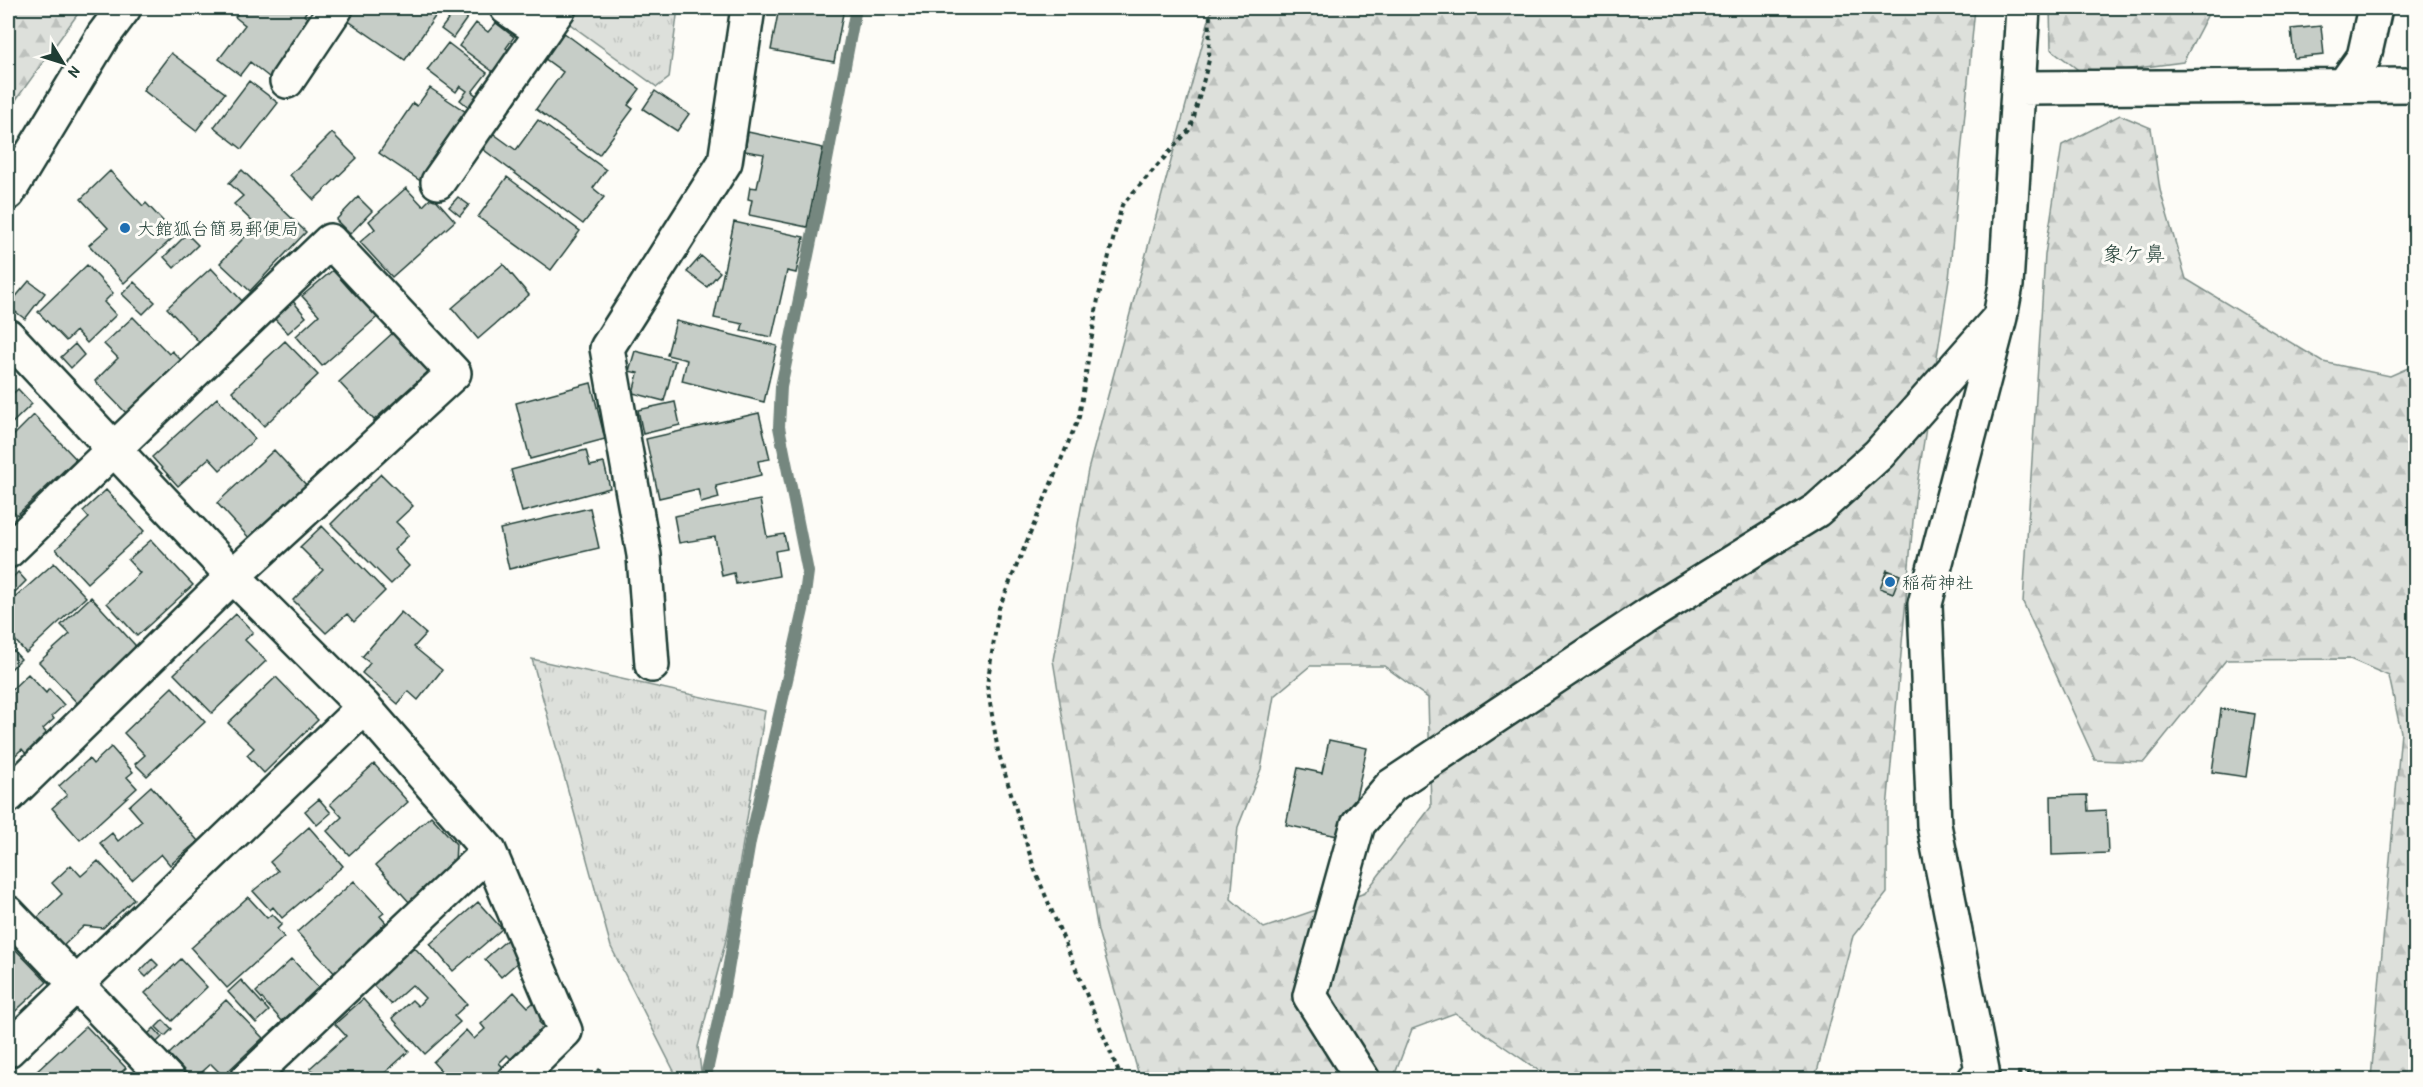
<svg xmlns="http://www.w3.org/2000/svg" width="2423" height="1087" font-family="'Patrick Hand','Klee One',sans-serif">
	<style>
		.grass { fill: url(#grass-tufts); stroke: #7e8e88; stroke-width: 1.5 }
		.forest { fill: url(#forest-firs); stroke: #7e8e88; stroke-width: 1.5; fill-rule: evenodd }
		.lines { fill: none; stroke-linecap: round; stroke-linejoin: round }
		.stream { stroke: #75877f; stroke-width: 12 }
		.building { fill: #c6cdc7; stroke: #1f3d34; stroke-width: 1.5 }
		.street-casing { stroke: #1f3d34; stroke-width: 38 }
		.secondary-casing { stroke: #1f3d34; stroke-width: 38 }
		.path { stroke: #1f3d34; stroke-width: 4; stroke-dasharray: 4.5 4.5; stroke-linecap: butt }
		.street { stroke: #fdfcf7; stroke-width: 33 }
		.secondary { stroke: #fdfcf7; stroke-width: 33 }
		.poi-dot { fill: #1f6fb2; stroke: #fdfcf7; stroke-width: 2 }
		.labels { text-anchor: middle; dominant-baseline: central; stroke-width: 6; stroke-linejoin: round; paint-order: stroke }
		.poi-label { font-size: 18px; fill: #1f3d34; stroke: #fdfcf7; text-anchor: start }
		.quarter-label { font-size: 21px; fill: #1f3d34; stroke: #fdfcf7 }
	</style>
	<defs>
		<pattern id="grass-tufts" width="24" height="20" patternUnits="userSpaceOnUse" patternTransform="scale(1.5)"><rect width="24" height="20" fill="#dde0db"/><path d="M3 7l-1-3M5 7V3M7 7l1-3M15 17l-1-3M17 17v-4M19 17l1-3" fill="none" stroke="#bdc1bd"/></pattern>
		<pattern id="forest-firs" width="22" height="20" patternUnits="userSpaceOnUse" patternTransform="scale(1.5)"><rect width="22" height="20" fill="#dde0db"/><path d="M5 1l3.5 6h-7zM16 11l3.5 6h-7z" fill="#bdc1bd"/></pattern>
	</defs>
	<rect width="100%" height="100%" fill="#fdfcf7"/>
	<filter id="ink" filterUnits="userSpaceOnUse"><feTurbulence type="fractalNoise" baseFrequency=".0167" numOctaves="2"/><feDisplacementMap in="SourceGraphic" scale="12" xChannelSelector="R" yChannelSelector="G"/><feConvolveMatrix kernelMatrix="1 2 1 2 8 2 1 2 1" color-interpolation-filters="sRGB"/></filter>
	<g filter="url(#ink)">
		<path class="grass" d="M571,8H678L669,78L657,87L563,19Z
			M532,659L765,711L728,932L698,1047L702,1079H678L611,947Z"/>
		<path class="forest" d="M8,8H82L8,111Z
			M1212,8H1975L1949,279L1915,499L1887,809V893L1853,936L1818,1068L1813,1079H1551L1455,1013L1412,1029L1393,1079H1140L1098,931L1053,660L1088,470ZM1310,666H1384L1428,698L1431,807L1365,893L1264,928L1231,899L1238,827L1261,769L1274,696Z
			M2050,8H2208V14L2183,62L2085,75L2051,49Z
			M2120,115L2151,128L2160,190L2186,279L2323,362L2390,376L2415,365V1079H2371L2401,732L2389,676L2350,659L2226,660L2144,762L2095,760L2023,602L2045,255L2062,145Z"/>
		<g class="lines">
			<path class="stream" d="M708,1080L707,1071L723,999L750,842L803,610L808,572L779,427L781,387L820,197L856,8"/>
		</g>
		<path class="building" d="M242,8L308,9L304,15L312,22L274,81L250,62L240,75L219,59L245,25L235,17Z
			M355,8H441L405,60L347,20Z
			M457,8L470,14L453,38L441,29Z
			M779,8H844L834,62L771,50Z
			M476,23L488,32L496,23L514,37L506,48L512,53L496,74L459,46Z
			M2321,26L2324,55L2294,58L2291,29Z
			M563,32L640,89L628,105L633,109L599,155L536,109L563,72L544,58Z
			M448,43L487,73L472,92L480,98L471,109L460,100L467,91L460,86L456,92L427,70Z
			M171,53L225,93L196,131L143,90Z
			M249,81L278,103L242,149L214,127Z
			M430,88L466,112L450,134L457,139L425,184L379,153L413,103L417,106Z
			M655,91L689,114L677,131L643,109Z
			M538,120L606,170L593,188L604,197L583,224L480,147L491,132L516,150Z
			M748,132L823,148L807,227L749,215L752,200L748,199L750,187L757,188L764,154L745,151Z
			M332,133L357,158L314,200L290,175Z
			M242,170L306,232L250,291L220,263L256,225L234,204L243,196L229,183Z
			M110,171L143,206L146,203L176,235L124,283L89,245L108,228L81,199Z
			M507,177L580,231L551,270L478,217Z
			M406,188L423,206L433,196L455,221L392,277L360,242L375,229L369,221Z
			M358,197L372,211L350,234L336,220Z
			M458,197L469,205L460,216L449,207Z
			M734,222L804,237L796,273L787,271L772,337L741,331L743,324L714,318Z
			M187,234L198,245L174,268L164,257Z
			M701,256L720,272L707,287L687,272Z
			M503,264L529,295L478,339L452,308Z
			M87,265L113,293L104,302L116,315L87,343L76,331L66,341L38,312Z
			M211,268L244,303L201,344L167,308Z
			M333,270L352,292L359,285L383,312L322,366L296,336L319,315L302,296Z
			M29,281L45,293L25,319L8,306Z
			M134,282L155,302L143,314L122,294Z
			M292,300L306,317L288,333L273,317Z
			M133,317L169,354L172,351L183,362L128,415L95,381L118,358L104,344Z
			M676,321L777,346L764,402L682,381L687,360L667,355Z
			M396,330L432,368L374,420L339,382Z
			M285,341L318,375L264,426L232,391Z
			M75,344L84,355L71,368L61,357Z
			M635,351L675,361L664,401L633,393L638,373L629,371Z
			M591,383L605,439L530,459L516,403Z
			M18,389L32,404L8,427V390L11,395Z
			M217,398L255,439L220,470L209,458L178,486L152,457Z
			M675,402L680,425L643,434L638,410Z
			M759,413L770,459L758,461L761,475L716,486L719,498L701,503L698,489L659,498L646,439Z
			M34,415L76,459L17,515L8,505V441Z
			M274,450L309,488L252,541L217,503Z
			M586,450L590,466L604,463L610,488L522,512L511,470Z
			M381,474L413,506L396,522L409,535L394,550L409,566L391,584L331,524Z
			M106,490L144,531L87,583L56,549L89,518L83,511Z
			M760,500L767,537L784,534L787,549L775,551L779,576L736,584L734,573L722,576L715,537L679,543L674,516Z
			M590,508L599,548L509,569L500,529Z
			M322,526L385,591L354,622L347,614L326,633L293,600L323,570L300,547Z
			M151,540L193,585L137,636L107,603L140,573L128,560Z
			M54,563L86,597L26,653L8,632V604Z
			M1887,570L1900,575L1893,593L1880,588Z
			M18,572L26,581L10,597L8,595V582Z
			M91,597L135,645L133,655L79,705L39,662L70,634L61,625Z
			M401,612L426,634L414,647L442,670L418,700L408,691L398,704L362,673L370,663L362,657Z
			M236,614L253,632L245,640L266,661L212,713L174,674Z
			M8,645L21,659L8,672Z
			M28,674L46,693L49,689L64,705L52,716L54,719L43,729L48,735L27,755L22,749L10,760L8,757V693Z
			M276,677L318,720L264,773L247,755L254,748L228,723Z
			M172,687L205,722L147,776L135,764L145,755L124,733Z
			M2221,709L2255,714L2246,777L2212,772Z
			M1329,740L1367,748L1347,838L1286,825L1298,768L1322,773Z
			M111,747L133,772L127,777L137,788L80,840L52,808L67,795L59,786L89,759L93,764Z
			M374,764L408,802L349,855L327,831L342,817L330,804Z
			M151,786L198,841L170,865L161,854L132,880L100,843L112,833L118,841L142,821L129,806Z
			M2087,795L2088,811L2106,810L2108,853L2052,855L2051,796Z
			M319,799L331,813L317,825L305,811Z
			M431,816L456,844L455,863L410,903L376,865Z
			M309,827L343,866L282,918L273,907L270,910L253,891L278,871L270,862Z
			M98,861L134,899L103,928L84,926L61,948L35,920L62,894L52,883L71,865L81,876Z
			M354,881L384,913L380,916L386,923L368,940L371,944L337,976L297,932Z
			M248,897L267,918L272,914L282,924L277,929L284,937L227,988L191,948Z
			M478,902L502,929L453,971L430,944Z
			M510,937L518,962L501,977L485,959Z
			M414,947L467,1004L454,1016L460,1022L425,1054L392,1018L412,1000L418,1006L425,998L412,985L391,1004L373,985Z
			M15,949L47,982L8,1018V956Z
			M152,959L158,965L146,977L140,971Z
			M181,959L207,987L172,1021L145,993Z
			M292,959L319,988L282,1021L256,992Z
			M241,980L269,1011L256,1023L228,992Z
			M514,992L528,1007L533,1003L545,1016L539,1022L545,1028L512,1060L507,1055L499,1063L509,1073L502,1080H449L433,1062L466,1030L474,1039L485,1029L481,1024Z
			M363,999L409,1051L377,1080H321L310,1068L346,1036L335,1024Z
			M226,1000L263,1038L223,1076L211,1064L193,1080L169,1054Z
			M163,1020L172,1029L165,1036L156,1027Z
			M86,1026L126,1068L113,1080H41L35,1073Z
			M154,1028L162,1037L155,1044L147,1035Z
			M599,1069L609,1080H588Z"/>
		<g class="lines">
			<defs>
				<path id="street" d="M507,8L542,32
					M287,81L336,8
					M2344,85L2364,57L2375,8
					M2020,88L2416,85
					M438,182L559,8
					M8,336L233,576L364,707L489,851L565,1031L515,1080
					M8,551L330,241L454,373L233,576L8,796
					M652,665L644,555L607,348L725,162L748,8
					M8,913L168,1080
					M8,1050L364,707
					M247,1080L489,851
					M1363,1080L1310,996L1358,824L1391,786L1648,615L1817,510L1879,454L2000,317
					M1974,1080L1982,1070L1934,825L1925,604L2000,317L2006,285L2023,8"/>
				<path id="secondary" d="M8,193L103,36L124,8"/>
			</defs>
			<use href="#street" class="street-casing"/>
			<use href="#secondary" class="secondary-casing"/>
			<path class="path" d="M2017,1073L2139,1080
				M1122,1080L1034,868L998,751L987,685L999,608L1079,417L1098,299L1122,205L1191,128L1209,60L1210,8"/>
			<use href="#street" class="street"/>
			<use href="#secondary" class="secondary"/>
		</g>
	</g>
	<g class="poi-dot">
		<circle cx="125" cy="228" r="6"/>
		<circle cx="1890" cy="582" r="6"/>
	</g>
	<g class="labels">
		<g class="poi-label">
			<text x="137" y="228">大館狐台簡易郵便局</text>
			<text x="1902" y="582">稲荷神社</text>
		</g>
		<g class="quarter-label">
			<text x="2134" y="253">象ケ鼻</text>
		</g>
	</g>
	<rect width="2423" height="1087" fill="none" stroke="#fdfcf7" stroke-width="30"/>
	<rect x="15" y="15" width="2393" height="1057" fill="none" stroke="#1f3d34" stroke-width="2" filter="url(#ink)"/>
	<g transform="translate(63 63) rotate(128)" stroke="#fdfcf7" stroke-width="4.5" paint-order="stroke">
	<path d="M0-4.5L10 22L0 15L-10 22Z" fill="#1f3d34"/>
	<text y="-9" font-size="16" font-weight="bold" text-anchor="middle" fill="#1f3d34">N</text>
	</g>
</svg>
